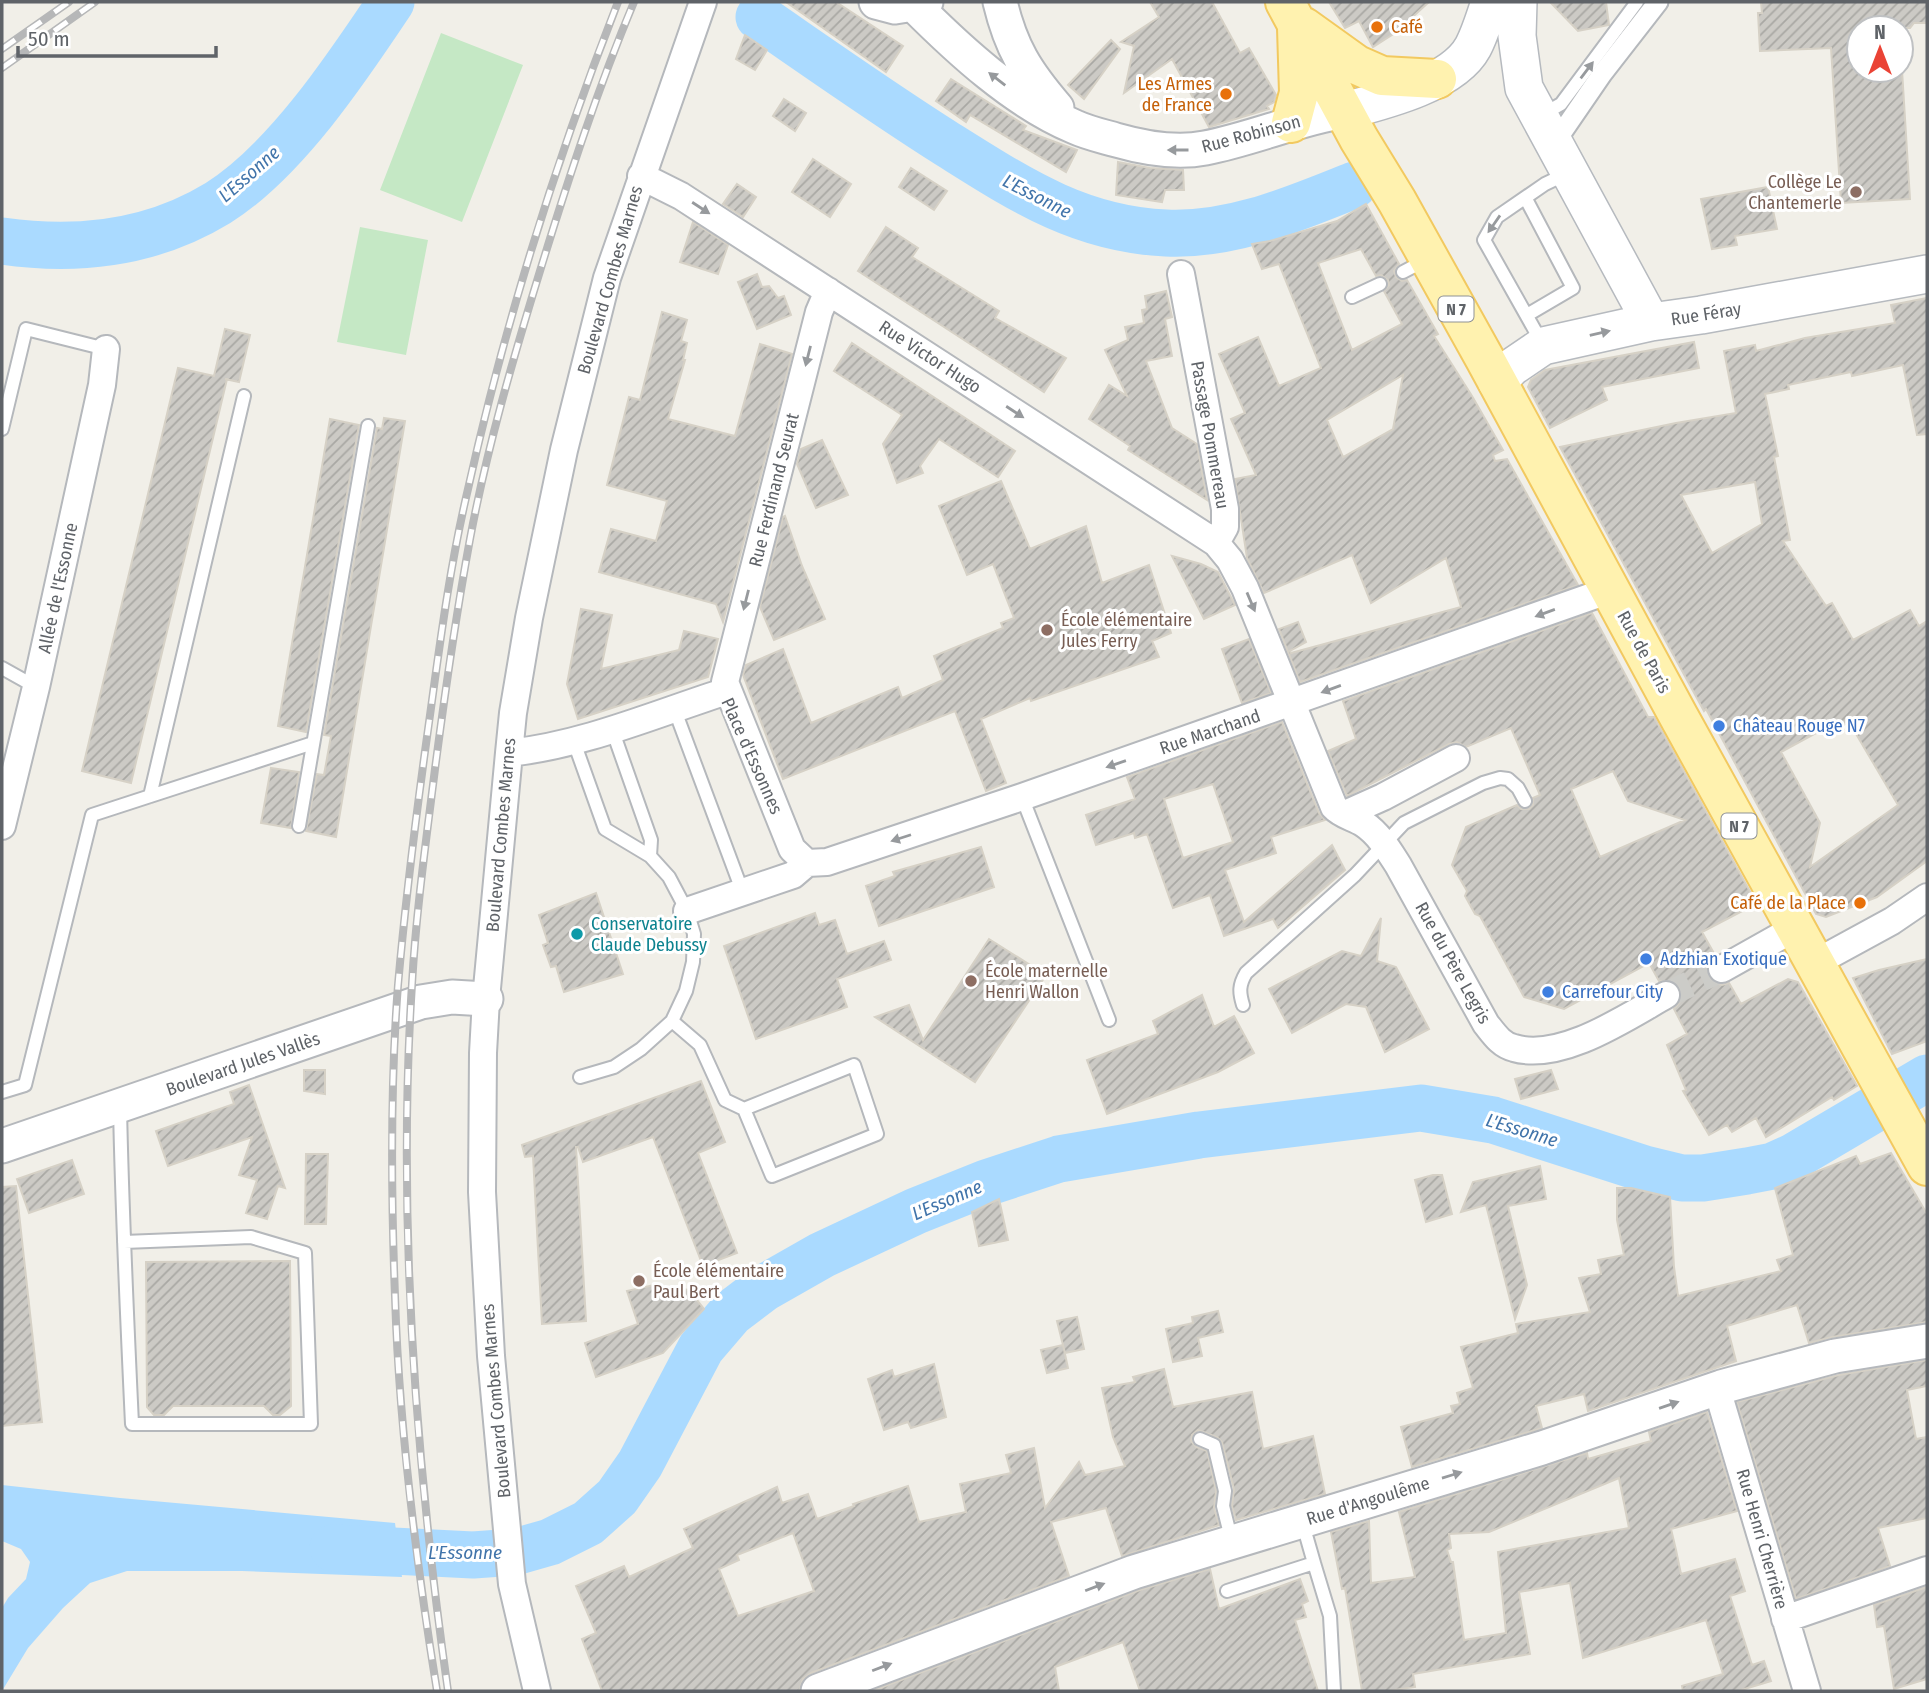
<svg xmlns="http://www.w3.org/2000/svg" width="1929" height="1693" font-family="'Fira Sans Condensed',sans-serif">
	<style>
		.grass { fill: #c5e8c5 }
		.water { fill: #aadaff }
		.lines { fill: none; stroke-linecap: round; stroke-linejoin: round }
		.river { stroke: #aadaff; stroke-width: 47 }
		.building { fill: url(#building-hatch); stroke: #d6d1c6; stroke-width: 2; fill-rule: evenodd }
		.minor-tunnel { stroke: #ccccc8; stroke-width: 26; stroke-dasharray: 26 13; stroke-linecap: butt }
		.service-casing { stroke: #b5b8bc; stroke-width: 16 }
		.pedestrian-casing { stroke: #b5b8bc; stroke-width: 23 }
		.minor-casing { stroke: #b5b8bc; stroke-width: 30 }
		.tertiary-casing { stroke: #b5b8bc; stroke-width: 37 }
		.secondary-casing { stroke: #b6babf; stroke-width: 40 }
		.primary-casing { stroke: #f2c960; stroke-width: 42 }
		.service { stroke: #fff; stroke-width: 12 }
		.pedestrian { stroke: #fff; stroke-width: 19 }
		.minor { stroke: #fff; stroke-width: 26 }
		.tertiary { stroke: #fff; stroke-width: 33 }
		.secondary { stroke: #fff; stroke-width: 37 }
		.primary { stroke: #fff2af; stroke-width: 38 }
		.rail-casing { stroke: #b6b7b8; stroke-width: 8 }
		.rail { stroke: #fff; stroke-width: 5; stroke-dasharray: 16; stroke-linecap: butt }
		.oneway { fill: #979a9d }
		.food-dot { fill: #e8710a; stroke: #fff; stroke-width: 2.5 }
		.education-dot { fill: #8d6e63; stroke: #fff; stroke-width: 2.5 }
		.shop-dot { fill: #3f7fe0; stroke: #fff; stroke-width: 2.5 }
		.culture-dot { fill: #0f9aa8; stroke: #fff; stroke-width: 2.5 }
		.labels { text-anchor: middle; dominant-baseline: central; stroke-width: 6; stroke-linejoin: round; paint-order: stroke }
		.shield { fill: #fff; stroke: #8f9295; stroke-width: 2 }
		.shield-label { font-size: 16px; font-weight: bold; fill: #5f6368 }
		.food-label { font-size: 18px; fill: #c56008; stroke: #fff; text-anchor: end }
		.street-label { font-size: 18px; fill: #5f6368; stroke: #fff }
		.education-label { font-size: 18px; fill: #785e54; stroke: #fff; text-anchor: start }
		.shop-label { font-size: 18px; fill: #366cbe; stroke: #fff; text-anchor: start }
		.culture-label { font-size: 18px; fill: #0d838f; stroke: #fff; text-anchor: start }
		.water-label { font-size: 19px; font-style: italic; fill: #4174aa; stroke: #fff }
	</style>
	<defs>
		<pattern id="building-hatch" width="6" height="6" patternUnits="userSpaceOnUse" patternTransform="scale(1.75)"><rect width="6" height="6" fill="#cccac5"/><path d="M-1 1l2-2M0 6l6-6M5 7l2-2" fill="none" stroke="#a9a8a4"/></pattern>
	</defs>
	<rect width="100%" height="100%" fill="#f1efe8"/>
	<path class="grass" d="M441,33L523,65L462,222L380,190Z
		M360,227L428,240L406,355L337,342Z"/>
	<path class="water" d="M2,1485L120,1498L395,1523L402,1577L242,1571H127L90,1583L63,1608L28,1648L2,1691V1608L8,1598L26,1579L30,1562L21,1549L2,1541Z"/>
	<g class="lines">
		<path class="river" d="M759,17C820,59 881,102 944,142C1016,187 1077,229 1166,233C1232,236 1294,209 1354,185
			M2,241C78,252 151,244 218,203C285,161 347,68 391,2
			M333,1548L473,1555L515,1552L550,1542L588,1523L617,1497L640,1464L701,1348L731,1313L764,1288L822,1255L916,1211L986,1183L1059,1159L1199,1135L1421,1108L1493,1120L1645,1169L1682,1178H1703L1747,1171L1773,1166L1793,1157L1927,1078"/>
	</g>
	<path class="building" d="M786,2H836L903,46L886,72Z
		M1150,2H1212L1240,53L1249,48L1276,95L1274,102L1267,106L1269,109L1209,127L1172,59L1124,93L1134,46L1121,42L1159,17Z
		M1329,2H1429L1395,33L1373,47L1359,21L1345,28Z
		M1550,2H1606L1609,25L1578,31Z
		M1761,2H1927V23H1914L1910,28H1859V70H1902L1910,199L1841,203L1831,48L1760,51L1758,13H1762Z
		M745,35L767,50L755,70L736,59Z
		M1111,40L1120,49L1084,99L1068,85Z
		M951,79L1026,126L1023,130L1077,150L1066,172L970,115L966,122L936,101Z
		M784,99L806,113L795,131L773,116Z
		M813,159L851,184L830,217L792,192Z
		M1118,162L1150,168L1183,170L1184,190H1165L1162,202L1116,195Z
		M911,168L947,191L934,210L899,187Z
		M737,184L756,197L743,217L723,204Z
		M1768,187L1777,229L1735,236L1737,245L1712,249L1701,199Z
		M1366,204L1399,264L1394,271L1396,277L1402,281L1407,280L1438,334L1434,336L1472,396L1503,450L1493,455L1495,461L1507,459L1578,585L1300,682L1279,629L1298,622L1306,642L1290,651L1291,653L1461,607L1446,558L1371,603L1352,555L1264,593L1247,558L1235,479L1256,475L1231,419L1245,413L1219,354L1258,337L1279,386L1321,368L1279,264L1262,269L1252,244L1270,241L1337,221ZM1361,249L1376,276L1381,275L1388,280L1389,285L1384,291L1402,324L1352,350L1318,263ZM1403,375L1393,429L1343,457L1327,420Z
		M693,222L728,245L718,274L680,262Z
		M886,227L918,248L912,257L999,311L995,318L1066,358L1044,392L858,271Z
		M757,274L762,287L769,286L778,298L784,296L791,315L757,329L738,282Z
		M1166,291L1172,317L1165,319L1172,356L1146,361L1172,428L1197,444L1207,500L1128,450L1130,446L1089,419L1109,385L1127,396L1105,350L1128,340L1125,327L1144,323L1142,310L1147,309L1145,296Z
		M1927,298V434L1917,435L1903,365L1852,376L1851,372L1788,385L1789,389L1765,394L1778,456L1774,457L1790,540L1783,541L1826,606L1832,603L1853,640L1910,610L1919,626L1927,621V861L1877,897L1826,917L1816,914L1706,709L1704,711L1560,447L1676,423L1736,413L1724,351L1755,345L1756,351L1805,338L1895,323L1891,305ZM1755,482L1762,524L1712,553L1681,495ZM1849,722L1898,805L1810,867L1820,823L1781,752L1827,727L1831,733Z
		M662,312L687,320L681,341L687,343L683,360H685L668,419L735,436L760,344L792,354L723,622L716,604L599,572L611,529L656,541L667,501L607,485L629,397L640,400Z
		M225,329L250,335L239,382L225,379H227L131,783L82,771L178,368L214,376Z
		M1694,342L1699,368L1602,387L1607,400L1550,428L1528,387L1531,380L1545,370Z
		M852,343L1015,451L998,477L939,439L920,466L923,473L897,483L883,444L902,415L834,371Z
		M384,418L405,421L336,837L306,831L317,774L324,775L331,736L324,735L377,428L382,429Z
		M330,419L359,425L306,732L278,726Z
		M822,440L848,495L816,508L797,464L801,449Z
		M1001,481L1030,549L1086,526L1102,583L1149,565L1171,633L1152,641L1159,657L1031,701L1030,698L981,719L1006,783L986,791L955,711L783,779L743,675L746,665L783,649L811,723L898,687L902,698L943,680L934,656L1003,628L1001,623L1014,618L993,564L967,575L939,506Z
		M785,516L802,566L825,619L774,640L760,607L783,517Z
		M1172,556L1201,564L1218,572L1235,605L1204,619Z
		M581,609L612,615L601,669L679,650L684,631L718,639L708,677L578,719L567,684Z
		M1592,613L1648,717H1654L1753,897L1750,907L1702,932L1715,955L1708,962L1706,970L1708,976L1715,983L1722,985L1729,983L1741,1004L1788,979L1798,982L1857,1086L1834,1100L1832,1097L1766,1137L1756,1118L1732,1132L1727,1125L1709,1135L1683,1091L1686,1090L1667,1045L1687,1034L1674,1009L1680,1002L1682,994L1680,988L1673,981H1659L1649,963L1564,1009L1524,997L1480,916L1475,914L1465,896L1467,891L1452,865L1466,827L1517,805L1521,809H1529L1533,805V798L1540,795L1511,728L1466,747L1457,742L1449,744L1347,796L1328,751L1356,739L1343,701ZM1613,771L1628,801L1685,820L1600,857L1571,789Z
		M1249,639L1271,693L1242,703L1222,649Z
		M1282,722L1319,813L1325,820L1271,837L1276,853L1225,870L1244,922L1332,845L1345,870L1278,928L1273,919L1224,936L1210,895L1173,908L1147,834L1135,838L1134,833L1096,845L1086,815L1135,799L1127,777ZM1213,784L1233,842L1183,858L1164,799Z
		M271,768L299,772L291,828L261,823Z
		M981,847L994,887L879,926L866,886L895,876L893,872Z
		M596,893L623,974L564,992L556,966L551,967L543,945L548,943L539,915Z
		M815,913L819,925L835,920L847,954L884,941L891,960L837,979L847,1007L756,1039L724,946Z
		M1381,918L1377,961L1396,967L1429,1029L1385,1052L1366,1007L1346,1004L1292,1033L1269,989L1342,951L1361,956Z
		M989,939L1046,975L975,1082L875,1017L909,1005L923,1040Z
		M1927,959V1041L1892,1054L1853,978L1879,970Z
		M1202,995L1214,1027L1234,1016L1254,1053L1218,1072L1107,1114L1087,1060L1158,1034L1153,1021Z
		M304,1070H325V1094L304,1091Z
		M1551,1070L1558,1089L1521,1099L1515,1079Z
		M701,1081L725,1142L698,1153L737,1253L703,1266L653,1137L583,1162L578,1147H576L586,1321L542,1324L533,1156L525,1157L522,1145Z
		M249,1085L285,1188L278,1186L267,1219L246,1213L257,1180L239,1175L252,1137L168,1166L156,1131L234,1104L230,1092Z
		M1891,1153L1927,1214V1322L1832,1337L1809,1343L1797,1305L1727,1326L1736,1361L1588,1411L1584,1394L1536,1406L1542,1428L1412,1467L1401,1427L1453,1413L1451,1406L1460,1404L1457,1393L1473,1388L1461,1347L1518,1333L1516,1324L1590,1312L1579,1278L1601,1274L1598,1260L1624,1255L1617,1220V1188H1631L1670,1197L1674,1267L1678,1296L1781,1271L1777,1260L1793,1255L1775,1188L1856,1156L1860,1164Z
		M306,1154H328L326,1224H305Z
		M72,1160L84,1194L29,1213L17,1179Z
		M1540,1166L1546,1199L1508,1206L1527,1285L1515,1319L1486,1205L1461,1212L1473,1182Z
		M1433,1175H1442L1452,1214L1426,1222L1415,1180Z
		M16,1186L42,1422L2,1426V1187Z
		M999,1199L1008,1240L979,1246L972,1212Z
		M290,1261L291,1406L280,1415H273L264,1406H173L164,1415H154L147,1407L146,1262Z
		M654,1285L689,1290L704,1309L663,1353L596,1377L585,1343L638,1324L627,1291Z
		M1218,1311L1223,1332L1198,1338L1202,1356L1173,1362L1166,1329L1193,1323L1192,1317Z
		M1077,1317L1084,1349L1065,1353L1057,1321Z
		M1063,1345L1068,1368L1047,1373L1041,1350Z
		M1927,1360V1386L1907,1390L1916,1439L1927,1437V1518L1878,1528L1890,1566L1796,1599L1737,1402L1839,1375Z
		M934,1364L946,1417L911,1428L908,1422L884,1430L868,1379L892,1370L894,1377Z
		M1164,1369L1173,1407L1252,1392L1263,1449L1313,1436L1325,1494L1236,1520L1232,1506L1234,1489L1222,1442L1217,1437L1198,1430L1192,1435L1191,1441L1196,1447L1207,1451L1216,1491L1214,1508L1219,1525L1122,1556L1106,1508L1051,1522L1069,1576L811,1673L803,1679L799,1691H602L582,1639L596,1633L576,1586L624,1566L629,1577L693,1548L684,1529L777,1487L782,1503L808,1494L817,1519L854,1506L853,1504L908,1486L919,1522L966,1512L960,1484L1011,1473L1006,1455L1034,1448L1045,1508L1079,1462L1085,1475L1125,1466L1113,1437L1102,1388L1135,1382L1133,1377ZM793,1533L814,1591L738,1616L719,1569L739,1560L737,1555Z
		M1707,1412L1737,1511L1671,1529L1676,1550L1681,1574L1735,1559L1745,1591L1730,1596L1752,1665L1764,1661L1771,1681L1738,1691H1683L1682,1686L1723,1674L1706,1620L1583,1658L1570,1583L1519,1592L1530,1654L1413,1674L1415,1687L1388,1691H1362L1345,1588L1342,1589L1331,1532L1369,1521L1371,1583L1415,1577L1399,1512L1587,1453L1588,1459L1651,1441L1649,1432ZM1619,1478L1629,1528L1498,1552L1506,1633L1464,1640L1453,1562H1451L1447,1550L1451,1548L1449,1534L1489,1532Z
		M1210,1569L1219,1609L1300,1579L1308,1601L1302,1604L1306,1617L1295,1620L1318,1691H1140L1123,1642L1055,1667L1059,1691H872L1140,1590Z
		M1927,1587V1679L1894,1689L1884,1626L1877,1627L1874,1605Z"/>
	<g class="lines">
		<path class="minor-tunnel" d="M1666,995L1722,969"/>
		<defs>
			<path id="service" d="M1542,115L1561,104L1637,2
				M1526,199L1573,288L1527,315
				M1403,272L1424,261
				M1352,297L1380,284
				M1542,343L1484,240L1497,217L1545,184L1566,174
				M2,429L26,329L106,349
				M2,668L36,687
				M674,708L743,893
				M612,729L651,840L650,856
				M574,742L605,829L650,856L669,877L687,911L694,934L693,962L686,991L672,1021L641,1049L614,1067L580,1077
				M150,796L244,396
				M1022,797L1109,1020
				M299,826L368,426
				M1243,1005C1239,992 1239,985 1246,973L1355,875L1404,823L1483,783L1500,778L1508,779L1518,788L1525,801
				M672,1021L700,1045L725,1100L744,1109L772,1176L877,1134L854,1065L744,1109
				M2,1092L25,1085L92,815L313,743
				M120,1107C122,1212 127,1318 132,1424H311L305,1253L251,1237L124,1242
				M1200,1439L1214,1445L1225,1491L1223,1506L1232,1542
				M1314,1563L1330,1616L1334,1691
				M1227,1591L1314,1563L1302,1521"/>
			<path id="pedestrian" d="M1554,144L1602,74L1658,2"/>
			<path id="minor" d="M641,176L681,196L1216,543L1230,560L1245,588L1334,807C1341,815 1355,818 1364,824C1379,834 1389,851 1398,865L1486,1024C1494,1034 1501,1045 1514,1048C1561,1062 1627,1017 1666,995
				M1181,274L1225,509V527L1216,543
				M509,753C584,745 655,714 727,691
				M1345,814L1383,797L1456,758
				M2,826L36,687L102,385L106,349
				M807,863L827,862L1022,797L1610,590
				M807,863L792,849L725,682L819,312L828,291
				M687,911L793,875L807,863
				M1815,963L1892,921L1927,897
				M1722,969L1795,928
				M1721,1387L1720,1399L1807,1691
				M1785,1619L1927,1570
				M537,1691L512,1584L491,1356L482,1192L483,1053L486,999L509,753L513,713L529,618L564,450L607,278L703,2"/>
			<path id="tertiary" d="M876,2L895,7L926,2
				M1000,2C1011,48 1026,72 1057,108
				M914,5C959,50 1015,102 1075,127C1088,133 1102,136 1116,140C1144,148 1175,154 1205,148C1252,139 1297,119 1344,111
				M2,1146L421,1002L452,997L486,999
				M818,1691L1134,1572L1542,1448L1721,1387L1835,1356L1927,1341"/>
			<path id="secondary" d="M1518,2L1517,36L1524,88L1651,322
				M1344,111C1382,101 1453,84 1473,47C1480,34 1485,17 1490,2
				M1497,382L1512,367L1543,346L1651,322L1701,315L1927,274"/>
			<path id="primary" d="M1285,2L1359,139L1397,201L1485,359L1679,717L1927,1166
				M1304,27L1357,65L1382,76L1437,79
				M1291,123L1299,93L1297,28"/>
		</defs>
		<use href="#service" class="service-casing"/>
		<use href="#pedestrian" class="pedestrian-casing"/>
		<use href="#minor" class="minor-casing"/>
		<use href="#tertiary" class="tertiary-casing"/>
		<use href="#secondary" class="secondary-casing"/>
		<use href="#primary" class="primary-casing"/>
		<use href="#service" class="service"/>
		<use href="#pedestrian" class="pedestrian"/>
		<use href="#minor" class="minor"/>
		<use href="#tertiary" class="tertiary"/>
		<use href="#secondary" class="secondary"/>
		<use href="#primary" class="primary"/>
		<defs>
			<path id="rail" d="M2,49L69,2
				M2,68L95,2
				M437,1691C416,1561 399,1428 395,1296C391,1193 390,1088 398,985C405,905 415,824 426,744C438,659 448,573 468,489C505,323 556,160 618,2
				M448,1691C415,1458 397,1220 412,984C416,913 426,841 435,769C445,692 456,615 470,539C487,448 513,359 540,271C568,180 597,90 634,2"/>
		</defs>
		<use href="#rail" class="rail-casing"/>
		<use href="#rail" class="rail"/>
	</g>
	<defs><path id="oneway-solid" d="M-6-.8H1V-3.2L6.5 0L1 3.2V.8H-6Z" transform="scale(1.75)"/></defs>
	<g class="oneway">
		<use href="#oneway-solid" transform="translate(1587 70) rotate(-53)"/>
		<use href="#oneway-solid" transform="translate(997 79) rotate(-142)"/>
		<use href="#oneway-solid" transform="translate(1178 150) rotate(180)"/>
		<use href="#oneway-solid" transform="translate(701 208) rotate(33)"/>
		<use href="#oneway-solid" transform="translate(1494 224) rotate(125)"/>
		<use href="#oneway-solid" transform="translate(1600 333) rotate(-13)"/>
		<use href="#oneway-solid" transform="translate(808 356) rotate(104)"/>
		<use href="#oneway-solid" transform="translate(1015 412) rotate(33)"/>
		<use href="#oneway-solid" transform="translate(746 600) rotate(104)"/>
		<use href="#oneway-solid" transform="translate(1251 602) rotate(67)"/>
		<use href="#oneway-solid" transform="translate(1545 613) rotate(160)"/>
		<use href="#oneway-solid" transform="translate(1331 689) rotate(160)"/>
		<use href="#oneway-solid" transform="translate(1116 764) rotate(161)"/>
		<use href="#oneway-solid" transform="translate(901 838) rotate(162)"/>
		<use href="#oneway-solid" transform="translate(1669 1405) rotate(-19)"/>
		<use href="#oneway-solid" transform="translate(1452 1475) rotate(-17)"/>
		<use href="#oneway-solid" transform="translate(1095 1587) rotate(-21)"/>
		<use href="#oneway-solid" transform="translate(882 1667) rotate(-21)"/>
	</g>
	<g class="food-dot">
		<circle cx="1377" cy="27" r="7"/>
		<circle cx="1226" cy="94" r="7"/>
		<circle cx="1860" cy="903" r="7"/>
	</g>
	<g class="education-dot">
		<circle cx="1856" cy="192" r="7"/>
		<circle cx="1047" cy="630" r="7"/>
		<circle cx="971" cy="981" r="7"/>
		<circle cx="639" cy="1281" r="7"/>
	</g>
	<g class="shop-dot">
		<circle cx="1719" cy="726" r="7"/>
		<circle cx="1646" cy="959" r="7"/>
		<circle cx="1548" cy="992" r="7"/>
	</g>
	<circle class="culture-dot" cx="577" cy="934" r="7"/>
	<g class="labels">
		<g class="shield">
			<rect x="1438.5" y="296.5" width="35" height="25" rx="5"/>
			<rect x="1721.5" y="813.5" width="35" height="25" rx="5"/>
		</g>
		<g class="shield-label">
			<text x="1456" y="309">N 7</text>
			<text x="1739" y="826">N 7</text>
		</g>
		<g class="food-label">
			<text x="1391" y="27" text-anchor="start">Café</text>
			<text x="1212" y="84">Les Armes<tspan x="1212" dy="21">de France</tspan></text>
			<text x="1846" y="903">Café de la Place</text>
		</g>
		<g class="street-label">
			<text transform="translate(1251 134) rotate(-15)">Rue Robinson</text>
			<text transform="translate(610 280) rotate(-74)">Boulevard Combes Marnes</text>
			<text transform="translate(1706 314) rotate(-9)">Rue Féray</text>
			<text transform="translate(930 357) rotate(33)">Rue Victor Hugo</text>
			<text transform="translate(1210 435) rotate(80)">Passage Pommereau</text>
			<text transform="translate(774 490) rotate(-76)">Rue Ferdinand Seurat</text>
			<text transform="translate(58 588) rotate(-78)">Allée de l'Essonne</text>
			<text transform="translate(1644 652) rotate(61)">Rue de Paris</text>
			<text transform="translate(1210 732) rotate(-19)">Rue Marchand</text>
			<text transform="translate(752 756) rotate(66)">Place d'Essonnes</text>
			<text transform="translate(501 835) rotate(-85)">Boulevard Combes Marnes</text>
			<text transform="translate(1453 963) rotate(61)">Rue du Père Legris</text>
			<text transform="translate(243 1064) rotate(-19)">Boulevard Jules Vallès</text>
			<text transform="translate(496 1401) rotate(-95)">Boulevard Combes Marnes</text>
			<text transform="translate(1368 1501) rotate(-17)">Rue d'Angoulême</text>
			<text transform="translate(1762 1539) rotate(74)">Rue Henri Cherrière</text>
		</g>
		<g class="education-label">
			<text x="1842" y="182" text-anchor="end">Collège Le<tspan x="1842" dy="21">Chantemerle</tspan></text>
			<text x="1061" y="620">École élémentaire<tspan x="1061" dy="21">Jules Ferry</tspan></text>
			<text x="985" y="971">École maternelle<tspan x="985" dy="21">Henri Wallon</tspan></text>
			<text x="653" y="1271">École élémentaire<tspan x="653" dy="21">Paul Bert</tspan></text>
		</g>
		<g class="shop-label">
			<text x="1733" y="726">Château Rouge N7</text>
			<text x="1660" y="959">Adzhian Exotique</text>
			<text x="1562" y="992">Carrefour City</text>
		</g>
		<g class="culture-label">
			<text x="591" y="924">Conservatoire<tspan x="591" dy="21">Claude Debussy</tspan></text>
		</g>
		<g class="water-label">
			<text transform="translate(249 174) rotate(-41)">L'Essonne</text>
			<text transform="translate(1037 196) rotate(27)">L'Essonne</text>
			<text transform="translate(1522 1130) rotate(17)">L'Essonne</text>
			<text transform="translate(947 1200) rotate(-23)">L'Essonne</text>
			<text x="465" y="1552">L'Essonne</text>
		</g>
	</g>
	<rect width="1929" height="1693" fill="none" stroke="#5f6368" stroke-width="7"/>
	<g transform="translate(1880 49)"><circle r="33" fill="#ffffff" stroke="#bfc1c3" stroke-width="2"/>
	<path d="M0-5L12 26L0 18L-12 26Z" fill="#ea4335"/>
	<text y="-10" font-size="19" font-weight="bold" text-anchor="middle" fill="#5f6368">N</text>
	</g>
	<path d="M18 46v10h198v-10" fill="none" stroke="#5f6368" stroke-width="3.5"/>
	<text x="28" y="46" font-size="21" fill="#5f6368" stroke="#ffffff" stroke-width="5" paint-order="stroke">50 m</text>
</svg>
